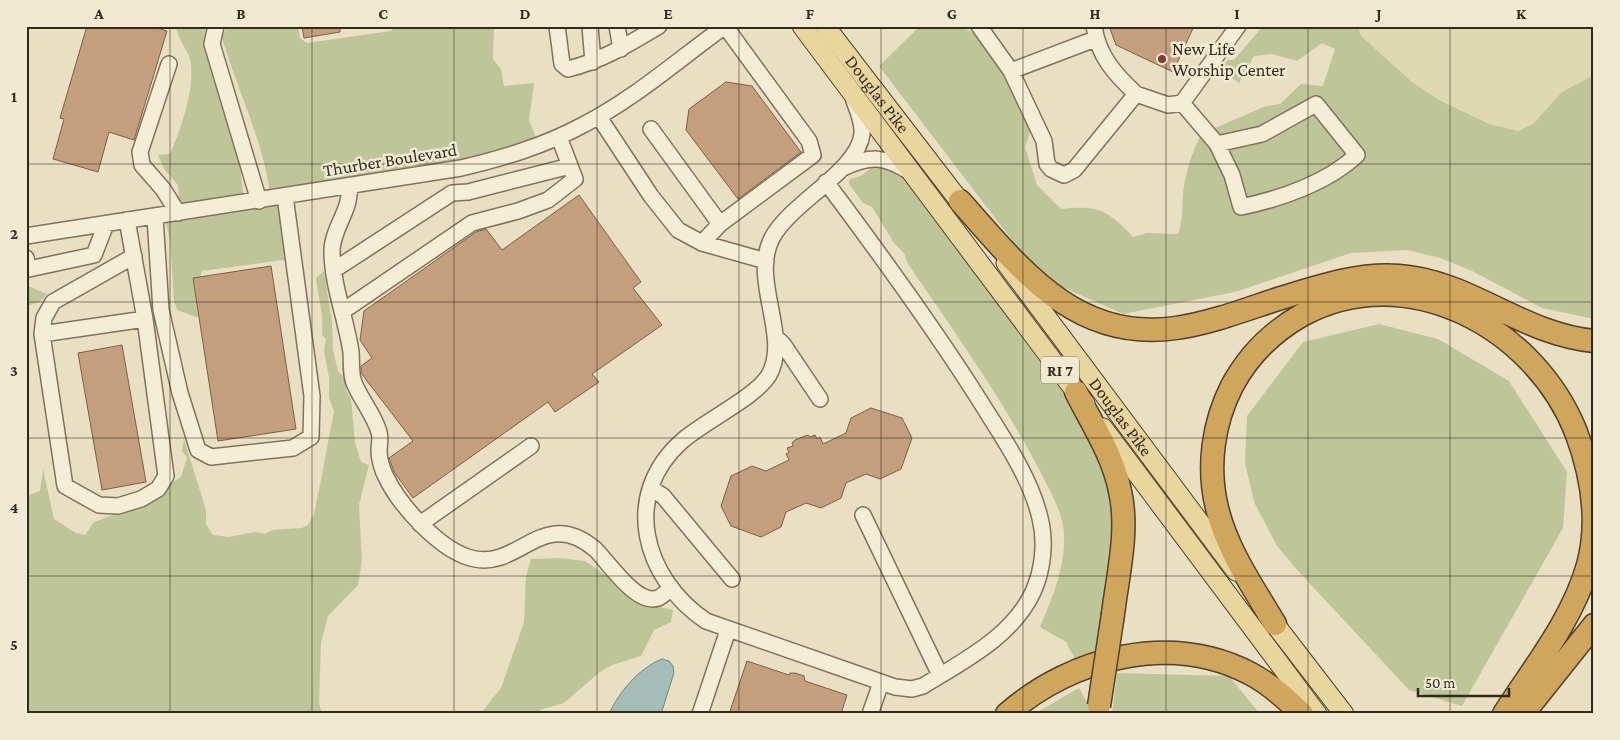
<svg xmlns="http://www.w3.org/2000/svg" width="1620" height="740" font-family="'Crimson Pro',serif">
	<style>
		.farmland { fill: #ded9b2 }
		.green { fill: #bec699 }
		.water { fill: #a5bdb7; stroke: #6d8a84 }
		.building { fill: #c49f7d; stroke: #7e5f44 }
		.lines { fill: none; stroke-linecap: round; stroke-linejoin: round }
		.minor-casing { stroke: #82725c; stroke-width: 18 }
		.major-casing { stroke: #504130; stroke-width: 21 }
		.highway-casing { stroke: #504130; stroke-width: 25 }
		.minor { stroke: #f5eed6; stroke-width: 15 }
		.major { stroke: #e9d69f; stroke-width: 19 }
		.highway { stroke: #d0a55c; stroke-width: 22 }
		.highway-bridge-casing { stroke: #504130; stroke-width: 25; stroke-linecap: butt }
		.highway-bridge { stroke: #d0a55c; stroke-width: 22 }
		.grid { fill: none; stroke: #332a1f; stroke-width: 1; stroke-opacity: 0.55 }
		.poi-dot { fill: #8b3732; stroke: #f1ead2; stroke-width: 2 }
		.labels { text-anchor: middle; dominant-baseline: central; stroke-width: 5; stroke-linejoin: round; paint-order: stroke }
		.shield { fill: #f1ead2; stroke: #6c6455; stroke-width: 1 }
		.shield-label { font-size: 16px; font-weight: bold; fill: #332a1f }
		.poi-label { font-size: 18px; fill: #332a1f; stroke: #f1ead2; text-anchor: start }
		.street-label { font-size: 18px; fill: #332a1f; stroke: #f1ead2 }
		.neatline { fill: none; stroke: #332a1f; stroke-width: 2 }
		.grid-label { font-size: 16px; text-anchor: middle; font-weight: bold; fill: #332a1f }
	</style>
	<rect width="100%" height="100%" fill="#e9e0c4"/>
	<path class="farmland" d="M1358,26H1594V75L1563,92L1533,124L1518,131L1488,124L1439,100L1412,82L1361,36Z"/>
	<path class="green" d="M166,26H206L203,45L240,166L244,200L270,195C264,141 237,90 222,38L227,26H298L300,38L307,43L391,31L394,26H494L493,59L501,69L504,86L534,83L529,120L538,143L522,150L285,195L290,264L283,260L202,271L199,280L204,315L196,317L177,310L174,301L170,240L164,214L180,209L178,185L164,169L158,155L170,154C181,129 196,86 190,59C187,49 179,41 177,30Z
		M920,26H960L987,40L1033,124L1025,147L1037,185L1061,209C1098,205 1108,210 1133,237L1147,233L1178,234C1183,220 1182,209 1183,194C1185,173 1192,153 1201,134L1266,106L1280,104L1301,84L1323,86L1335,49L1322,43L1297,61L1272,54L1254,56L1239,83L1222,70L1227,60H1234L1263,26H1358L1361,36L1412,82L1439,100L1489,124L1518,131L1533,124L1562,92L1594,75V319L1542,308L1472,271L1440,258L1408,250L1351,253L1235,292L1123,314L1051,282L1021,252L879,66Z
		M888,154L1091,428L1117,483L1104,662L1080,669L1066,642L1040,627C1052,598 1065,569 1064,536C1064,513 1049,490 1039,469C1001,397 954,331 908,264L904,253L894,243L872,207L863,203L849,184L850,179L861,176Z
		M324,271L332,322L333,350L338,371L345,379L347,392L351,398L355,442L361,462L369,465L359,505L362,560L358,585L328,616L321,643L319,703L322,714H26V500L29,495L40,491L43,469L54,519L76,533L85,535L94,522L134,507L181,477L187,457L182,451L184,439L206,510V524L213,535L229,537L254,532L265,534L272,530L302,528L308,525L314,514L321,480L334,411L329,398V378L324,350L326,339L322,335C324,313 318,298 316,278Z
		M26,285L47,294L40,302L26,306Z
		M1379,324L1438,339L1509,381L1567,472L1563,528L1462,706L1409,690L1299,572L1277,546L1254,502L1245,463L1247,416L1303,342Z
		M559,558L585,561L615,581L638,602L673,610L671,622L654,630L641,656L612,665L600,672L564,703L540,710L539,714H480L501,688L524,622L526,576L531,559Z
		M1117,673L1229,676L1260,714H1112Z
		M1079,688L1090,707L1087,714H1034Z"/>
	<path class="water" d="M662,659L669,661L673,666L674,673L661,714H609C619,692 639,668 662,659Z"/>
	<path class="building" d="M87,26H151L167,31L134,140L109,132L98,172L53,159L64,119L60,118Z
		M302,26H340V32L304,38Z
		M1109,26H1194L1173,72L1116,45Z
		M726,82L752,86L801,152L738,199L686,130L689,109Z
		M579,195L641,282L633,288L662,325L592,374L599,382L555,412L548,402L413,498L394,472L389,458L413,441L361,373V366L372,358L360,340L364,311L476,232L486,229L502,250Z
		M271,266L296,429L218,441L193,278Z
		M122,345L146,482L102,490L78,353Z
		M871,408L902,418L912,438L901,469L880,479L866,474L846,483L841,498L821,508L806,503L786,512L781,527L761,537L731,526L721,506L731,476L752,466L766,471L789,460L786,454L789,452L787,448L793,446L792,443L795,440L805,436L808,435L810,437L815,435L817,439L820,437L823,444L846,433L851,418Z
		M747,661L789,675L790,673H795L804,676L805,681L847,695L841,714H729Z"/>
	<g class="lines">
		<defs>
			<path id="minor" d="M216,26L212,44L259,201
				M557,26L562,64L568,69C601,61 629,44 659,26
				M590,26L593,62
				M617,26L621,49
				M979,26L1011,71L1044,141L1047,164L1051,169L1064,175L1074,170L1136,94L1168,105L1182,103L1238,26
				M1094,26C1098,56 1115,74 1136,94
				M169,64L140,152L142,165L163,189L178,213
				M1011,71L1095,39
				M1182,103L1217,144L1262,134L1316,104L1357,155C1327,183 1280,199 1241,207L1232,175L1217,144
				M599,117L651,196L678,230L702,243L766,261
				M651,129L720,224
				M843,168C871,155 884,156 910,172
				M826,182C880,254 932,325 980,401C1003,438 1030,476 1040,518C1046,542 1043,570 1033,592C1012,637 963,661 923,686L912,689L895,687L706,621C644,579 620,496 682,441C703,422 756,397 769,375C791,336 750,280 772,238C790,203 858,171 862,134C863,123 858,111 854,101
				M350,186C349,193 349,201 346,208C341,222 332,236 332,251C332,285 346,318 351,352C352,362 350,376 355,385C362,401 374,415 379,432C381,438 379,445 379,451C379,458 382,470 386,477C400,506 442,553 475,559C520,568 544,506 595,549C609,563 637,606 658,598C663,596 667,591 671,588
				M155,217L161,310L180,393L198,450L211,457L293,448L311,437L312,396L285,196
				M127,220L145,319L42,334L44,318L53,302L134,256
				M26,236L461,168C503,158 544,146 583,125C634,99 678,60 725,26
				M702,243L720,224L813,155L809,141L725,26
				M26,258L29,269L94,255L106,224
				M334,270L452,193L468,192L570,166
				M343,311L472,223L518,211L548,200L575,179L559,137
				M42,334L65,486L99,505L118,506L141,499L158,489L166,476L145,319
				M775,337L783,344L820,399
				M651,488L663,496L732,579
				M863,515L940,675
				M420,524L531,446
				M700,714L728,630
				M870,714L881,683"/>
			<g id="major">
				<path d="M802,26L1085,404"/>
				<path id="s1" d="M825,26L968,212"/>
				<path id="s2" d="M1006,263L1236,571"/>
				<path d="M1103,428L1317,714"/>
				<path d="M1267,614L1344,714"/>
			</g>
			<path id="highway" d="M960,201C1019,267 1075,343 1176,328C1211,323 1247,309 1281,298C1320,286 1358,273 1399,276C1470,281 1521,334 1594,341
				M1076,392C1092,424 1113,455 1120,491C1129,530 1118,574 1113,614
				M1275,624C1253,587 1227,550 1217,508C1207,467 1213,423 1232,386C1248,356 1272,332 1302,315C1407,258 1534,327 1576,432C1592,475 1600,521 1588,565C1573,619 1534,667 1504,714
				M1007,714C1072,657 1171,632 1251,674C1270,684 1286,699 1302,714
				M1523,714L1594,625"/>
		</defs>
		<use href="#minor" class="minor-casing"/>
		<use href="#major" class="major-casing"/>
		<use href="#highway" class="highway-casing"/>
		<use href="#minor" class="minor"/>
		<use href="#major" class="major"/>
		<use href="#highway" class="highway"/>
		<defs>
			<path id="highway-bridge" d="M1099,706L1113,614"/>
		</defs>
		<use href="#highway-bridge" class="highway-bridge-casing"/>
		<use href="#highway-bridge" class="highway-bridge"/>
	</g>
	<path class="grid" d="M170,26V714M312,26V714M454,26V714M597,26V714M739,26V714M881,26V714M1023,26V714M1166,26V714M1308,26V714M1450,26V714M26,164H1594M26,302H1594M26,438H1594M26,576H1594"/>
	<circle class="poi-dot" cx="1162" cy="59" r="5"/>
	<g class="labels">
		<rect class="shield" x="1041" y="356.5" width="38" height="27" rx="4"/>
		<g class="shield-label">
			<text x="1060" y="370">RI 7</text>
		</g>
		<g class="poi-label">
			<text x="1172" y="49">New Life<tspan x="1172" dy="21">Worship Center</tspan></text>
		</g>
		<g class="street-label">
			<text stroke="none"><textPath href="#s1" startOffset="86">Douglas Pike</textPath></text>
			<text transform="translate(390 160) rotate(-9)">Thurber Boulevard</text>
			<text stroke="none"><textPath href="#s2" startOffset="192">Douglas Pike</textPath></text>
		</g>
	</g>
	<rect width="1620" height="740" fill="none" stroke="#f1ead2" stroke-width="55"/>
	<path d="M1418 688v8h91v-8" fill="none" stroke="#332a1f" stroke-width="2.5"/>
	<text x="1425" y="688" font-size="15" fill="#332a1f" stroke="#f1ead2" stroke-width="4" paint-order="stroke">50 m</text>
	<rect x="28" y="28" width="1564" height="684" class="neatline"/>
	<g class="grid-label">
		<text x="99" y="19">A</text>
		<text x="241" y="19">B</text>
		<text x="383" y="19">C</text>
		<text x="525" y="19">D</text>
		<text x="668" y="19">E</text>
		<text x="810" y="19">F</text>
		<text x="952" y="19">G</text>
		<text x="1095" y="19">H</text>
		<text x="1237" y="19">I</text>
		<text x="1379" y="19">J</text>
		<text x="1521" y="19">K</text>
		<text x="14" y="102">1</text>
		<text x="14" y="239">2</text>
		<text x="14" y="376">3</text>
		<text x="14" y="513">4</text>
		<text x="14" y="650">5</text>
	</g>
</svg>
